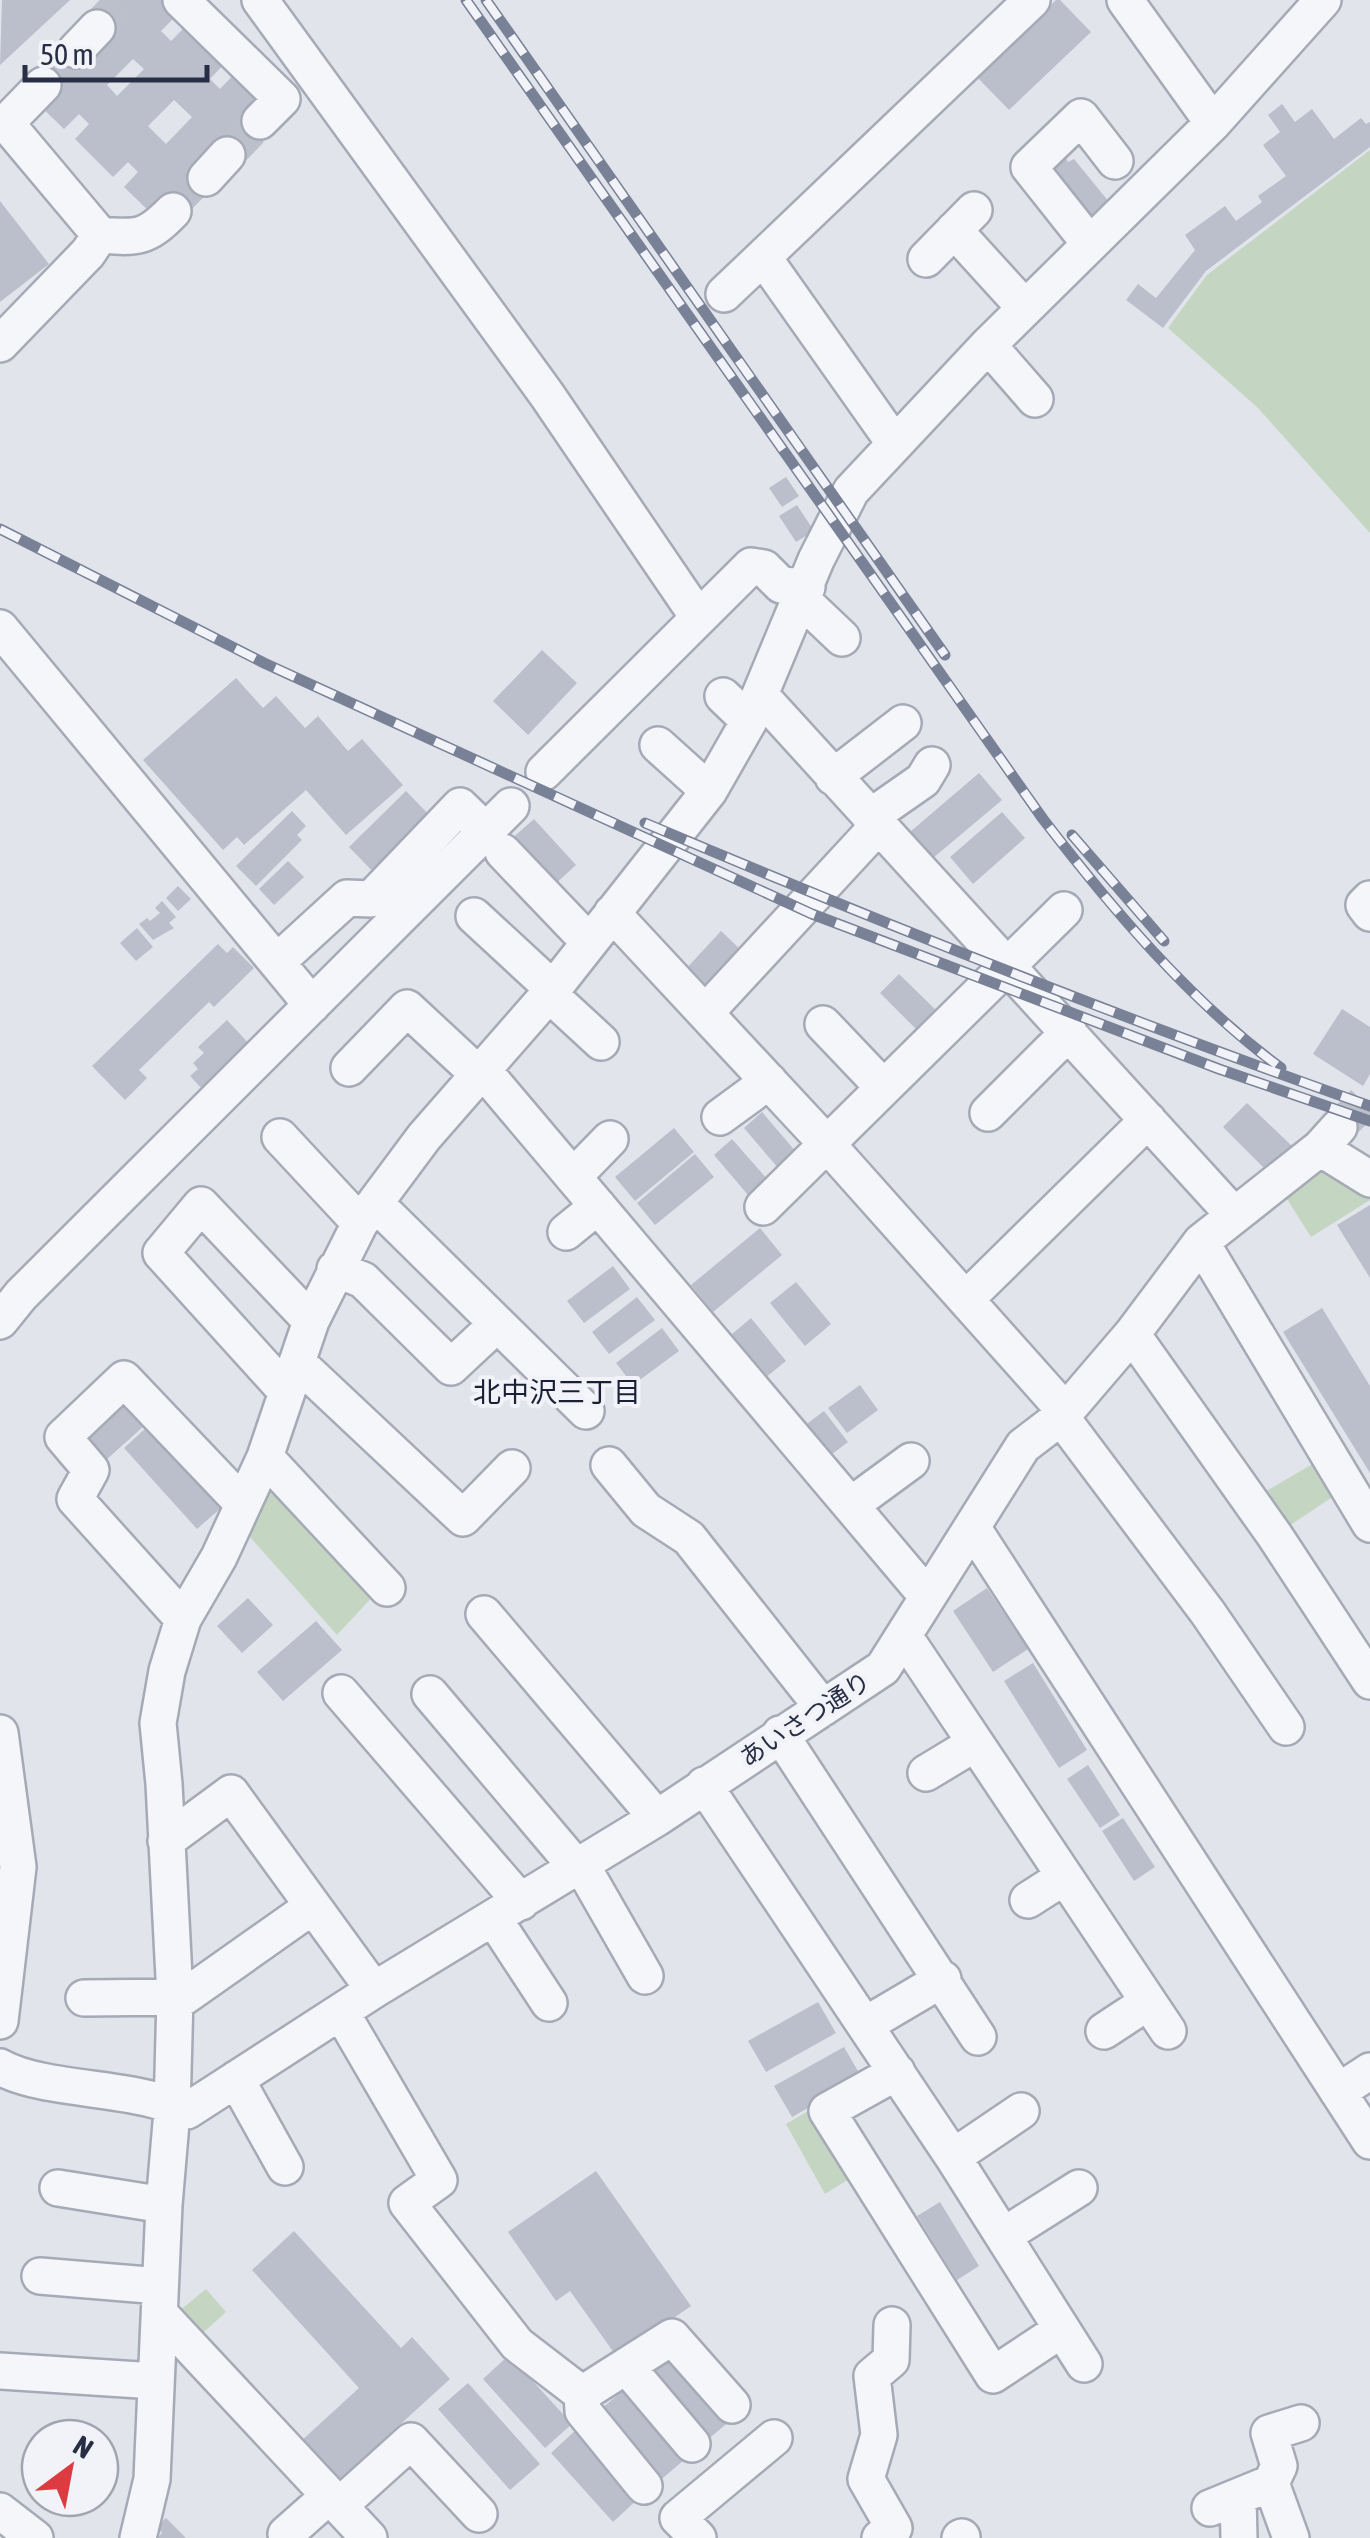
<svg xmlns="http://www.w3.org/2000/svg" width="1370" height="2538" font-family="'Asap Condensed','Noto Sans JP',sans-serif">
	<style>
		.green { fill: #c4d6c1 }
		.building { fill: #bbbfcc; fill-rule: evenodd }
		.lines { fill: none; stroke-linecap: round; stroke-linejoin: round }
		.minor-tunnel { stroke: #bcc0ca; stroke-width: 35; stroke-dasharray: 35 18; stroke-linecap: butt }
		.minor-casing { stroke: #a6aab6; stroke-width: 40 }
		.minor { stroke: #f4f6f9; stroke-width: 35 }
		.rail-casing { stroke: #798197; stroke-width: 11 }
		.rail { stroke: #f1f3f8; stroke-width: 8; stroke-dasharray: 22; stroke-linecap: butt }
		.labels { text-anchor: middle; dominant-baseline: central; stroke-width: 8; stroke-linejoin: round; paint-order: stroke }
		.street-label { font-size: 25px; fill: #282f45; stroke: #f1f3f8 }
		.neighbourhood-label { font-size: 28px; fill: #1a2036; stroke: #f1f3f8 }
	</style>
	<rect width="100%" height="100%" fill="#e1e4eb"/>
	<path class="green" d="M1370,150V533L1258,408L1168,328L1207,275Z
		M1319,1162L1370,1186V1200L1311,1237L1287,1199L1294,1183Z
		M1321,1459L1340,1492L1283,1530L1258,1496Z
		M274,1482L376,1593L337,1635L242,1528Z
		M813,2108L854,2176L825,2194L786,2124Z
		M206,2289L226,2312L195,2340L173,2316Z"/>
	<path class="building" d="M2,0H70L0,65Z
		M102,0H164L178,14L161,31L171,41L188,24L227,61L210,79L220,89L237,71L267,100L266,134L184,217L154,216L124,187L138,172L128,162L113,177L75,139L89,124L79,114L64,129L34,100L50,84L34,69ZM133,59L144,69L117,96L107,85ZM174,100L192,117L166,144L148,126Z
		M1056,0H1060L1091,32L1009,110L976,76Z
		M1282,104L1295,122L1312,109L1334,139L1361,118L1366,124L1370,122V147L1206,271L1163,328L1126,300L1138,284L1156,298L1195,250L1185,235L1225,206L1236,221L1262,202L1258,196L1286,176L1263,145L1280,132L1268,115Z
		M1063,152L1068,162L1074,159L1114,208L1097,226L1053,174L1052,160Z
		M0,201L49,264L0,302Z
		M786,477L799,496L782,507L769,488Z
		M797,505L814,531L796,542L779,516Z
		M542,650L577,683L528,735L493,701Z
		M236,678L263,708L276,696L305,728L318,716L348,751L362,739L403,785L346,835L306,790L244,845L237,837L223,850L143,760Z
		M979,773L1002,800L926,864L903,838Z
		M406,791L435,821L379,878L349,847Z
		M292,811L306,826L297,835L302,840L256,886L236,866Z
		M1002,812L1025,838L973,884L950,857Z
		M534,819L576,865L552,887L509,841Z
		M288,861L304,877L274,905L259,889Z
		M178,886L191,899L178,911L166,898Z
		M162,901L176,917L169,923L174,928L153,940L139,924L147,918L150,921L160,913L155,908Z
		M137,928L153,947L136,961L120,943Z
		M721,931L743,952L706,991L684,971Z
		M218,944L227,953L233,947L254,968L214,1007L209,1002L139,1070L147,1078L125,1100L92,1066Z
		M899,974L942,1016L922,1035L880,993Z
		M1342,1009L1370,1027V1074L1363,1086L1313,1054Z
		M227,1020L253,1048L205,1092L190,1076L198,1069L193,1063L204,1053L198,1047Z
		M1247,1103L1292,1146L1267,1171L1223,1127Z
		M762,1112L797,1153L778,1168L744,1128Z
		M674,1128L694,1152L635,1201L615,1177Z
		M732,1139L767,1179L748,1195L714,1155Z
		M695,1154L714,1177L655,1225L637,1203Z
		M1370,1205V1278L1337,1225Z
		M760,1228L782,1255L713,1312L691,1285Z
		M613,1266L630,1289L584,1323L567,1301Z
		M796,1282L831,1324L805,1346L770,1303Z
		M637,1297L655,1320L609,1354L592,1332Z
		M1322,1308L1370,1386V1473L1283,1332Z
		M751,1318L786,1361L760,1382L725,1340Z
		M662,1328L679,1351L633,1385L616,1363Z
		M860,1385L878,1410L847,1433L828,1408Z
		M125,1402L145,1425L106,1460L86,1436Z
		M824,1411L848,1442L827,1458L804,1426Z
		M147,1427L221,1508L197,1529L124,1448Z
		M987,1588L1028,1649L993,1672L953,1611Z
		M248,1598L273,1625L242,1653L217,1626Z
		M316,1621L342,1650L283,1701L257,1672Z
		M1033,1663L1087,1750L1059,1768L1004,1681Z
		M1088,1765L1120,1815L1100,1828L1067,1779Z
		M1123,1818L1155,1867L1134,1881L1102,1831Z
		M818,2002L836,2033L766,2072L748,2041Z
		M844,2047L862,2078L792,2117L774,2086Z
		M596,2171L691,2306L617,2357L570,2291L556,2301L508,2232Z
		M940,2202L979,2266L957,2280L917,2216Z
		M294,2231L401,2348L412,2337L450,2379L337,2482L300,2442L359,2388L252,2270Z
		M670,2350L730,2421L701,2445L641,2374Z
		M509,2355L572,2424L545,2448L483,2379Z
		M468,2383L540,2464L510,2490L438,2409Z
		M625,2389L685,2459L656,2484L596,2413Z
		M577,2429L639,2498L613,2522L551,2453Z
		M166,2518L186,2538H157L162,2533L156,2527Z"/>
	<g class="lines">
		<path class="minor-tunnel" d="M97,28L124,0
			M43,85L76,50
			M227,155L260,121
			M1339,1127L1370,1096"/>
		<defs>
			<path id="minor" d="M181,0L282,99L260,121
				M260,0L547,395L698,617
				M1125,0L1213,123
				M76,50L97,28
				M206,178L227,155
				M954,230L1025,308
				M100,235C137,238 146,239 173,211
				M1090,244L1029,167L1081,117L1115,161
				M926,259L974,210
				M724,294L763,257
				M0,344L88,253L100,235L6,123L43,85
				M988,345L1035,399
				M895,444L763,257L1032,0
				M802,600L842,638
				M0,628L312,1005
				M723,696L749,721
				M761,696L1233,1214
				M658,745L709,791
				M544,772L751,566L764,568L781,585L807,587
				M833,777L903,723
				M870,817L923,780L932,765
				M503,852L589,942
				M1370,899L1364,905L1370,913
				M612,913L826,1143L1065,1411
				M474,916L553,989
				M277,962L347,898L371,899L460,806L486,831
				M549,994L601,1042
				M706,1012L878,826
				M823,1024L883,1087
				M349,1068L407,1008L478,1074
				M482,1069L927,1596
				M988,1113L1069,1032
				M720,1117L769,1081
				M280,1137L360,1223
				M1320,1148L1370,1179
				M573,1177L610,1139
				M375,1203L586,1411
				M763,1207L1064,910
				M566,1232L598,1206
				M1201,1242L1370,1524
				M335,1269L363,1280L451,1367L497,1324
				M966,1299L1148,1120
				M0,1321L21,1295L511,806
				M1132,1334L1275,1536L1370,1681
				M297,1362L463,1518L512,1468
				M286,1391L161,1253L201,1205L311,1321
				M1061,1417L1208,1613L1286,1727
				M265,1457L387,1588
				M609,1465L646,1510L689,1538L823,1708
				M851,1505L911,1461
				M972,1527L1370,2141
				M484,1614L657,1818
				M183,1619L75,1499L91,1470L63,1437L124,1379L243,1504
				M904,1636L1168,2031
				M341,1693L521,1902
				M430,1694L578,1869
				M0,1733L18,1867L0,2021
				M780,1734L978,2037
				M926,1773L974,1744
				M704,1785L953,2157L1084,2364
				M166,1841L231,1793L374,1990
				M582,1866L645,1976
				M1028,1900L1064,1877
				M494,1919L549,2003
				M84,1998L184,1997L313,1906
				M341,2012L439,2180L407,2203L517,2344L582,2394L583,2411L644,2486
				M865,2025L943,1979
				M1104,2031L1148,2002
				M0,2067C40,2089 113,2087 158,2101C170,2105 173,2111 187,2111L374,1990L657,1818L883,1668L1023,1446L1061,1417L1132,1334L1201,1242L1320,1148L1339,1127
				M897,2072L827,2111L993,2375L1061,2330
				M236,2079L285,2167
				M1338,2092L1370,2071
				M953,2157L1021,2111
				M58,2188L164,2205
				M1003,2236L1079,2188
				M40,2276L160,2286
				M160,2314L369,2538
				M627,2367L692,2444
				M0,2371L155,2381
				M582,2394L672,2337L732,2405
				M1238,2497L1239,2538
				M339,2506L411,2441L479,2514
				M1210,2508L1271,2483
				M0,2511L35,2538
				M286,2534L329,2496
				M138,2538L152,2479L164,2205L172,2111L175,1997L164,1784L158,1723L167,1671L183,1619L219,1557L265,1457L311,1321L360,1223L424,1137L549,994L709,791L749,721L816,560L851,491L988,345L1213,123L1323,0
				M698,2538L678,2518L774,2438
				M880,2538L894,2528L866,2479L879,2435L872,2376L891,2360L892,2325
				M960,2538L962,2537
				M1291,2538L1271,2483L1279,2466L1269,2433L1301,2423"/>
		</defs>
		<use href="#minor" class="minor-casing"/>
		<use href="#minor" class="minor"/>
		<defs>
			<path id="rail" d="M466,0L1043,819C1113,910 1189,1000 1281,1068
				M486,0L945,655
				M0,529L264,663L812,914L1219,1069L1370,1121
				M645,823C884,924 1125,1020 1370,1106
				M1072,835L1164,941"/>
		</defs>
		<use href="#rail" class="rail-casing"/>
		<use href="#rail" class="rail"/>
	</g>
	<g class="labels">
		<g class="street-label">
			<text transform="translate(805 1719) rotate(-33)">あいさつ通り</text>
		</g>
		<g class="neighbourhood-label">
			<text x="557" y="1392">北中沢三丁目</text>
		</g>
	</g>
	<g transform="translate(70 2468) rotate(32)"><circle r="48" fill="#f1f3f8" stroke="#a1a5b0" stroke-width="2.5"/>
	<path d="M0-8L18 38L0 25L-18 38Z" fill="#dc3b42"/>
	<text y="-15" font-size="28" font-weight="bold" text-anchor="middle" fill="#282f45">N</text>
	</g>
	<path d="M25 65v15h182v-15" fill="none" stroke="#282f45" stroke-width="5"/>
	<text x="40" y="65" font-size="30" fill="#282f45" stroke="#f1f3f8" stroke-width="8" paint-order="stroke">50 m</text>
</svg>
